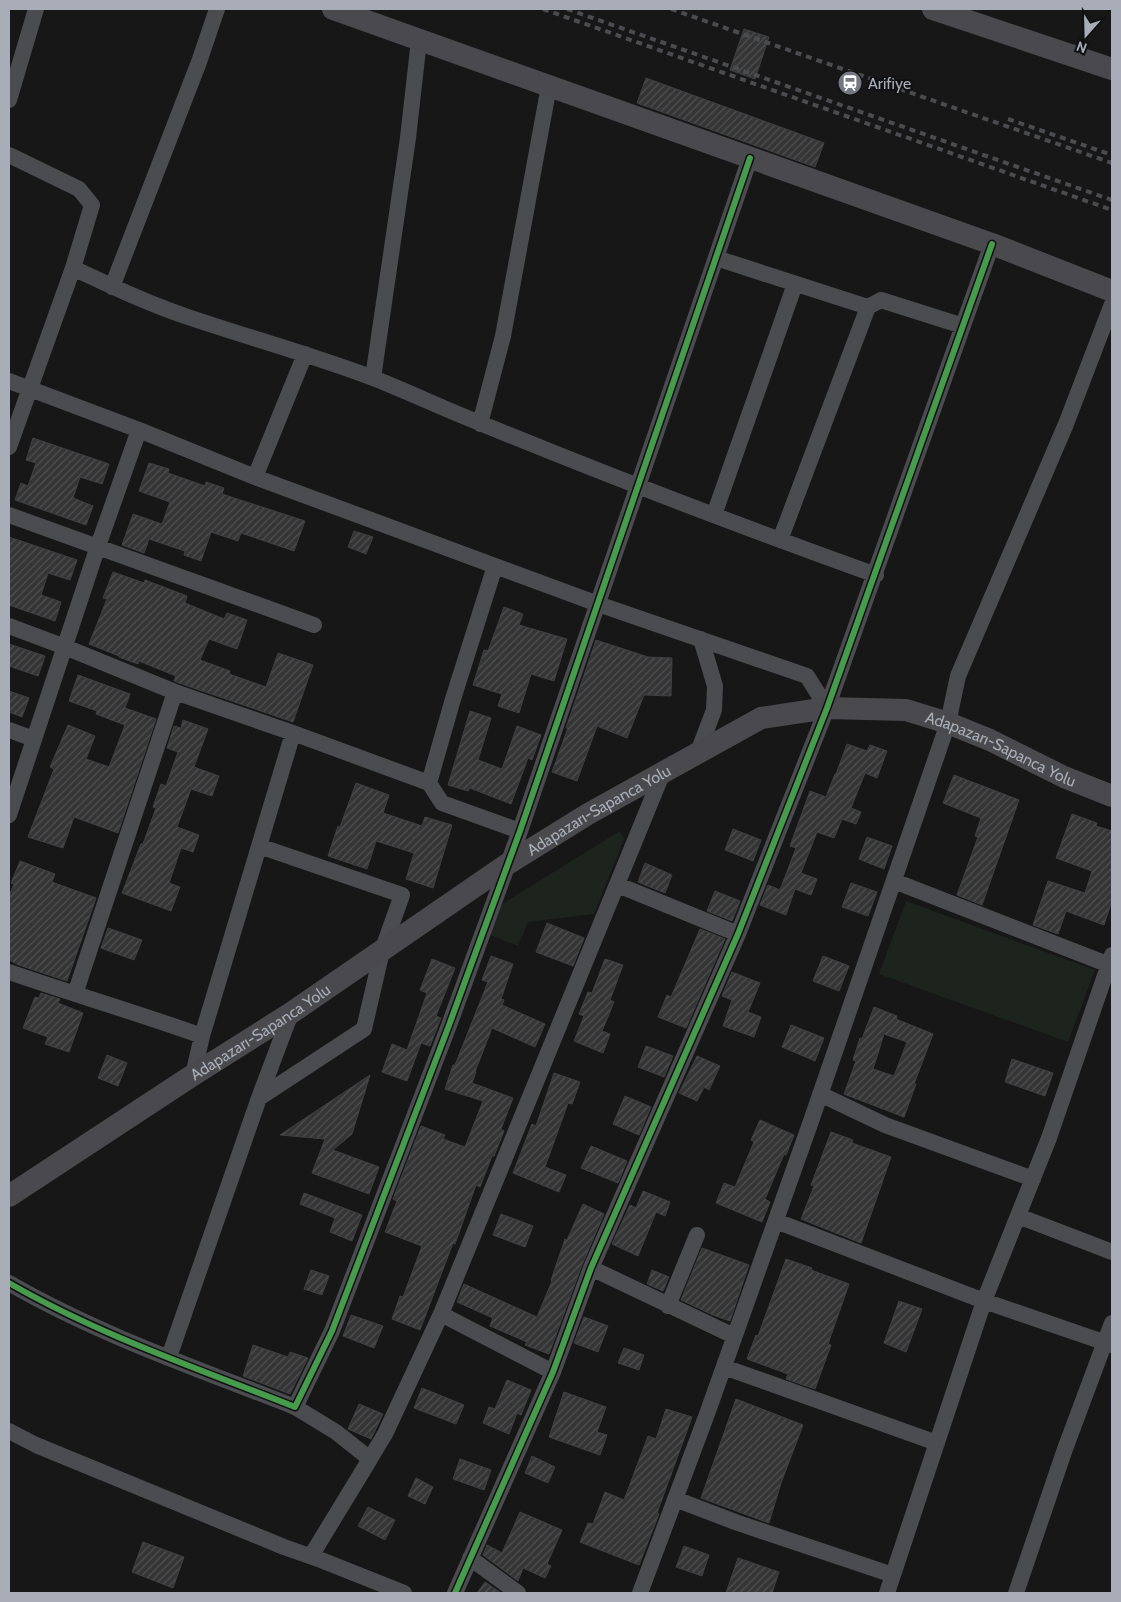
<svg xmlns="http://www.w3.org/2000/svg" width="1121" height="1602" font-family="Cabin,sans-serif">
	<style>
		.green { fill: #1d241e }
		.building { fill: url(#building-hatch); stroke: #3f4043; fill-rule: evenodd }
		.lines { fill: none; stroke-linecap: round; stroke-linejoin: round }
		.street { stroke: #4b4c50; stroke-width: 16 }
		.secondary { stroke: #4a4a4e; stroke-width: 22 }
		.rail { stroke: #4b4c4f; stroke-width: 4; stroke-dasharray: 6 5; stroke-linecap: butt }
		.cycleway-casing { stroke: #111113; stroke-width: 9 }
		.cycleway { stroke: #469c4c; stroke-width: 6 }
		.labels { text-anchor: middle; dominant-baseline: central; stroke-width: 4; stroke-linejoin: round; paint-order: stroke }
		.poi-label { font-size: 16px; fill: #a8adb8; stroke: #111113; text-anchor: start }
		.street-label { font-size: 16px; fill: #a8adb8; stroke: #111113 }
	</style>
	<defs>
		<pattern id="building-hatch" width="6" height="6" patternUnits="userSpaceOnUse" patternTransform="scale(1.25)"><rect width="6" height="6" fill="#353536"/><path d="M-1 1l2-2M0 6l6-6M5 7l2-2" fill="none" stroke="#4f5051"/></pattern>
	</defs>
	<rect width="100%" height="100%" fill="#171717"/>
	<path class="green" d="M620,831L624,839L594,914L528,922L518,946L488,934L497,907Z
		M906,901L1095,970L1068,1042L879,974Z"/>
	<path class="building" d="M744,29L769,37L755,79L730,70Z
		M646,78L824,143L815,167L637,103Z
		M33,438L109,464L102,484L80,477L73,498L93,506L86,525L15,500L21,483L28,486L36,463L26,460Z
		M149,463L169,469L168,473L205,486L206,482L224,488L222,494L305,521L294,551L241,533L238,541L211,532L201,561L184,555L185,551L149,539L144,553L122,545L133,514L162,524L170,502L139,491Z
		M354,531L373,537L366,554L348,547Z
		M9,537L77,560L70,580L48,573L41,595L61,602L55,621L9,605Z
		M113,572L144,583L145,580L187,596L185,603L224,619L227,613L247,620L237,649L209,639L200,660L230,671L229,674L266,687L278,653L313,665L293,722L179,683L174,681L176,676L139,661L138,664L119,657V656L89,644L107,599L103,598Z
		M504,607L523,614L519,625L567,639L554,681L531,674L519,713L498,706L502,694L473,685L484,650L488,651Z
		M596,640L648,657L672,658L671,696L644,695L627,738L597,726L577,781L552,772L568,728H566Z
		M9,644L45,656L38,676L9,666Z
		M78,675L130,694L125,708L156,719L118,833L74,817L63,848L28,837L54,769L50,767L68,725L95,736L86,759L109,767L125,725L96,714L97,711L69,701Z
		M9,691L29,698L22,717L9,712Z
		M470,711L491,718L478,760L502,769L517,726L541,735L532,760L528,758L511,804L470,788L468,791L448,785Z
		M183,720L208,729L194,767L219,776L212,796L191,789L177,827L199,835L193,852L181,848L169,883L180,887L171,911L122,893L141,844H143L156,808L153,807L161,784L166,786L178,752L167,748L174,726L181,728Z
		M847,744L867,751L870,745L887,751L877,778L865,773L851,808L861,812L856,824L842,819L834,838L817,832L801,873L817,879L811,895L795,889L786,915L760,905L768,885L780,890L796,848L790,846L810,791L826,797L835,774H836Z
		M954,775L1019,800L982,905L957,895L978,837L975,836L981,818L943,803Z
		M356,783L389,795L383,813L422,826L425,817L452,825L433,888L406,879L414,853L376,841L367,869L328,856L338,826L340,827Z
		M1072,814L1097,823L1096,826L1112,831V901L1104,925L1066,911L1058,934L1033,925L1048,881L1085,893L1092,871L1056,858Z
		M733,829L761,840L753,861L725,850Z
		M867,837L892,846L884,869L859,859Z
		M20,861L55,874L52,882L96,898L67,981L19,965L9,960V896L14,884L11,883Z
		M645,863L672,875L665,893L638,882Z
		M851,883L877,892L868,916L842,907Z
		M715,891L740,901L732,921L707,911Z
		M547,923L584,938L573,966L536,952Z
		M108,928L142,940L134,960L101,948Z
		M700,929L725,939L686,1028L658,1017L667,995L671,997Z
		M491,956L513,964L501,999L504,1000L502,1005L545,1024L535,1047L492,1028L475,1072H476L472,1083L513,1098L501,1129L504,1131L494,1156H492L480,1187L476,1185L455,1244L453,1243L420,1330L392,1319L400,1296L403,1297L422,1246L385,1232L397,1201L393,1199L421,1126L445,1135L443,1139L465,1147L483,1101L445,1089L453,1065H455L488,982L482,980Z
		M823,956L849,966L839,991L813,981Z
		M432,959L455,968L436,1016L441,1018L430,1046L421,1043L407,1081L382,1072L392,1044L407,1050L427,993L420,990Z
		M605,959L623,965L610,1000L614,1002L602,1031L610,1034L603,1053L574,1041L584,1016L579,1014L588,992L592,993Z
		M732,972L760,983L748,1012L761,1017L754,1037L723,1026L732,1000L722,996Z
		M41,993L60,999L58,1003L83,1013L69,1052L45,1044L48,1037L23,1028L35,997L39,998Z
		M874,1007L897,1016L896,1019L933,1034L914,1084H916L904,1117L844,1094L856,1061L853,1060L860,1038L862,1039ZM884,1034L907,1042L894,1076L873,1069Z
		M791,1025L824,1038L815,1061L782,1047Z
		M646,1046L673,1056L664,1077L638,1067Z
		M107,1055L127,1063L118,1086L98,1078Z
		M697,1056L720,1066L709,1090L704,1087L697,1101L679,1093Z
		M1012,1059L1053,1073L1045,1096L1005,1082Z
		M554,1073L580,1082L572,1104L568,1103L545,1167L566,1175L559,1192L513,1173L532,1124L536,1126Z
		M370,1075L352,1134L333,1150L379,1167L369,1194L312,1173L325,1139L280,1135Z
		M625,1096L651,1107L639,1135L613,1124Z
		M760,1120L794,1135L786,1155L784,1154L765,1199L770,1202L762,1222L716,1203L724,1183L735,1187L754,1142L751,1140Z
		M831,1132L853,1140L852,1143L891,1157L861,1243L801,1219L814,1186L811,1185Z
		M591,1146L627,1161L618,1183L581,1168Z
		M643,1191L670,1202L665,1216L656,1212L638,1256L612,1244L630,1205L636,1208Z
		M304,1193L362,1215L352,1241L330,1232L335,1218L300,1204Z
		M583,1204L604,1214L582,1265L549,1354L525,1345L527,1342L490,1326L493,1318L457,1302L464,1284L537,1317L552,1281L551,1280L565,1239L567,1240Z
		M501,1214L533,1226L525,1247L493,1235Z
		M702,1248L749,1265L730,1321L713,1315L681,1300Z
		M786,1259L812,1268L811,1270L849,1284L828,1344L831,1345L815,1389L786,1379L788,1374L747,1359L756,1335L758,1336Z
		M311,1270L329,1276L322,1295L304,1289Z
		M652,1270L669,1277L663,1291L647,1284Z
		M899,1301L922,1309L906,1352L884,1343Z
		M351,1315L383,1326L374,1348L343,1336Z
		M584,1317L608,1326L598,1352L574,1343Z
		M253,1345L288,1357L290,1352L308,1358L290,1394L243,1376Z
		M624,1348L644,1355L639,1370L618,1363Z
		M507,1380L531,1390L521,1415L517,1413L509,1434L483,1423L489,1407L495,1409Z
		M422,1388L464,1405L456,1424L414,1408Z
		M564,1392L606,1407L597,1432L607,1435L600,1455L549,1437Z
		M736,1399L803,1425L781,1483L769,1523L701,1498Z
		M359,1404L383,1414L371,1439L348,1429Z
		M666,1409L692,1417L657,1513L659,1514L639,1565L580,1542L588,1523L593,1524L605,1492L624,1500L648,1436L656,1439Z
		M532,1456L555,1467L548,1483L525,1473Z
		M460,1459L491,1470L484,1490L453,1479Z
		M416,1478L433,1487L425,1504L408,1496Z
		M368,1507L395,1520L385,1540L358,1526Z
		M520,1512L562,1530L547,1564L551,1566L545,1578L523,1568L518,1581L483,1555L487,1545L502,1553Z
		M143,1542L184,1557L173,1588L132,1572Z
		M684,1546L709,1555L702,1576L676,1567Z
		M738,1558L779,1572L772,1593H726Z
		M485,1582L501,1593H477Z"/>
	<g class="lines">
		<path class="street" d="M9,100L36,9
			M9,155L79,189L92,205L73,268L9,447
			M716,258L868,307
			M73,268C111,286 149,304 188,317C250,338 312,355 373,378C409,392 444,409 480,423C611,477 743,527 876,575
			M112,287L199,62L217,9
			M373,378L408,138L419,40
			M9,381L139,430
			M480,424L503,336L549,86
			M255,477L305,354
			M9,515L314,625
			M714,515L795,284
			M780,540L868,307L881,300L963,326
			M495,566L453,699L429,783L442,803L520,831
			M9,626L65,647L175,692L293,733L429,783
			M9,730L34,739
			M698,752L714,710L715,686L701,639
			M9,815L98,546L139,430L255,477L598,604L807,676L827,708
			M894,881L1112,966
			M618,885L738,934
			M9,972C73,994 138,1013 202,1036
			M75,994L175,692
			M193,1075L202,1036L293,733
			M820,1094L885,1125L1033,1179
			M259,1098L364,1029L382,951L402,895L259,846
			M1018,1216L1112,1252
			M776,1221L984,1301L1112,1345
			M591,1268L734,1336
			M9,1283C99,1335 199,1369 295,1407L332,1331L448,1028L520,831L750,158
			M668,1306L697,1235
			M441,1314L553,1372
			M169,1357L259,1098L291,1013
			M724,1367L937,1443
			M295,1407L336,1432L370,1459L385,1434L441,1314L663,772
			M9,1431L36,1445L284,1547L321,1560L404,1593
			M675,1499L738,1523L893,1575
			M311,1556L370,1459
			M470,1558L518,1593
			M455,1593L553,1372L591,1268L738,934L827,708L992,244
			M640,1593L707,1414L810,1124L948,723L958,676L1066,424L1112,304
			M887,1593L984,1301L1049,1138L1112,955
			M1016,1593L1065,1449L1112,1323"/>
		<g class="secondary">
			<path d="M333,9L992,244L1112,291"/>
			<path d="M933,9L1112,69"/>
			<path id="s1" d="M9,1196L193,1075L291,1013L506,865L588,814L761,718L827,708L906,710L948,723L990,740L1064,777L1112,796"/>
		</g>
		<path class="rail" d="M543,9L1112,210
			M567,9L1112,200
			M671,9L1112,163
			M1008,119L1112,155"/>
		<defs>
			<path id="cycleway" d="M9,1283C99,1335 199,1369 295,1407L332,1331L448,1028L520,831L750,158
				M455,1593L553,1372L591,1268L738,934L827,708L992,244"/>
		</defs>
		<use href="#cycleway" class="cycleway-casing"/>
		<use href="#cycleway" class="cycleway"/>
	</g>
	<defs>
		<symbol id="station-disc" viewBox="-11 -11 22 22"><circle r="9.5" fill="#757880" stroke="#111113"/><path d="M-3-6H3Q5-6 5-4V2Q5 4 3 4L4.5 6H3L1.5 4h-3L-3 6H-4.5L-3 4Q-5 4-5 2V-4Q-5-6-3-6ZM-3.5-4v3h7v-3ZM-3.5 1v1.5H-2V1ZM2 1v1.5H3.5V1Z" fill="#fff"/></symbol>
	</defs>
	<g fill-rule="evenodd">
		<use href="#station-disc" x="836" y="69" width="28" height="28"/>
	</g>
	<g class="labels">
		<g class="poi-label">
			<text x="868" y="83">Arifiye</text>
		</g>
		<g class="street-label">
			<text stroke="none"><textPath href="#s1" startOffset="1140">Adapazarı-Sapanca Yolu</textPath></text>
			<text stroke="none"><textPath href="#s1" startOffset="705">Adapazarı-Sapanca Yolu</textPath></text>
			<text stroke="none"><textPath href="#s1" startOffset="300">Adapazarı-Sapanca Yolu</textPath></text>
		</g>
	</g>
	<rect width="1121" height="1602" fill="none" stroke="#a8adb8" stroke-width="20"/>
	<g transform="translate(1086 35) rotate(200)" stroke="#111113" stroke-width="4" paint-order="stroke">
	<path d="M0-4L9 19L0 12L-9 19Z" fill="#a8adb8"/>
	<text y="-8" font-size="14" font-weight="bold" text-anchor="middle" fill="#a8adb8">N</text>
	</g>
</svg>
